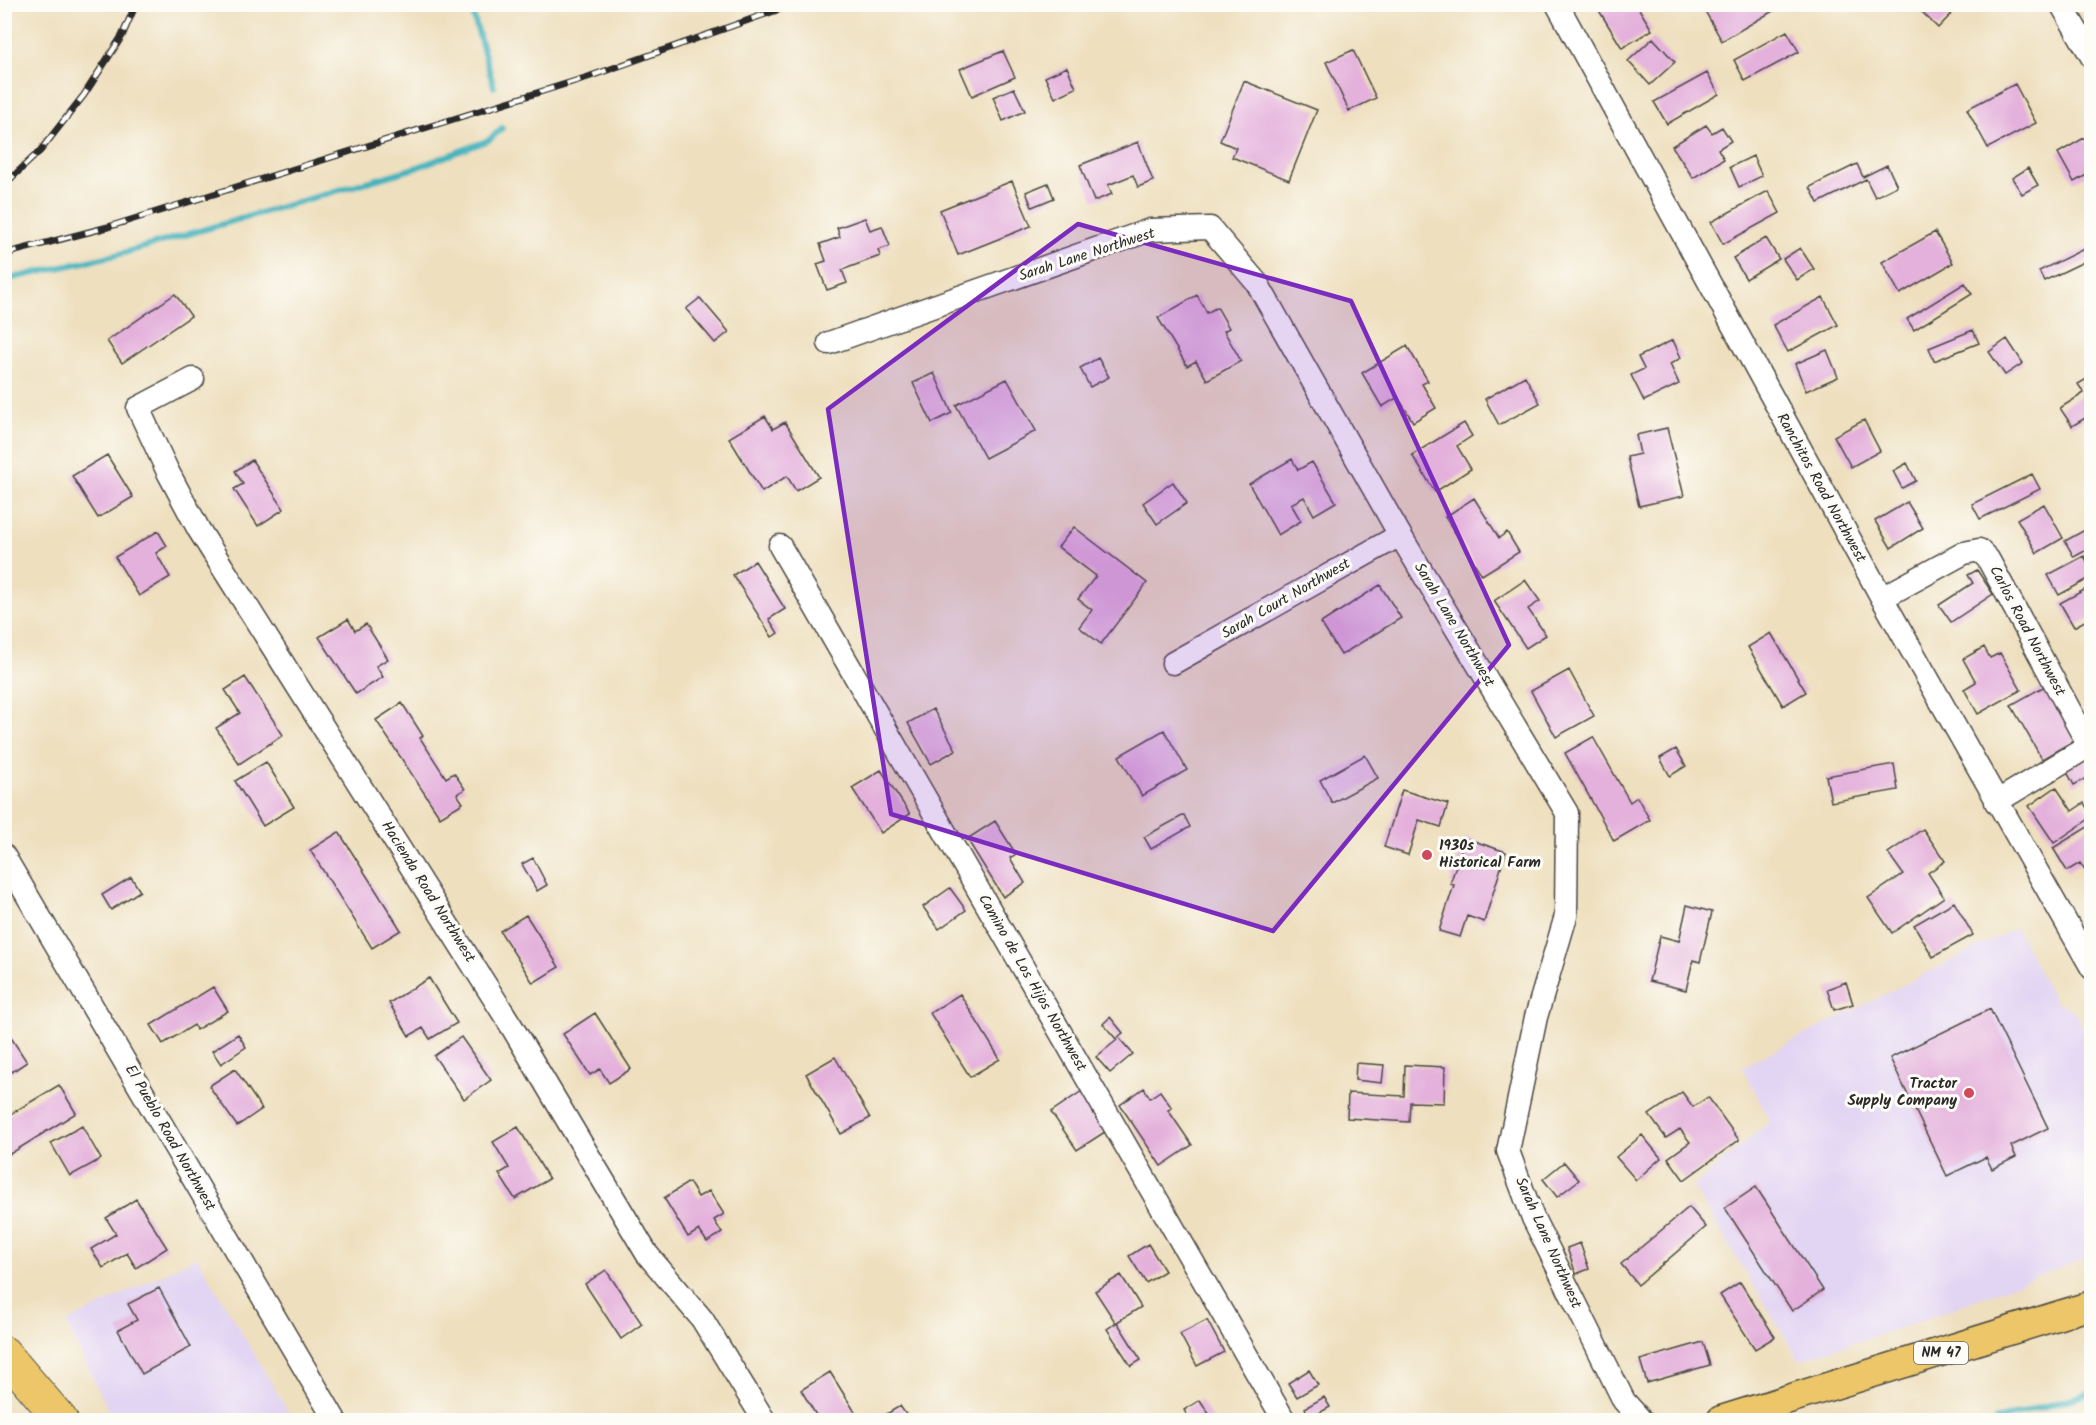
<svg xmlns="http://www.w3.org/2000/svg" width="2096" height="1425" font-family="Kalam,sans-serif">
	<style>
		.built { fill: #e2d4f3 }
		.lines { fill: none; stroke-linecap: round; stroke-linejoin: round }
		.stream { stroke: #44b3be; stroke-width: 6 }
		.building { fill: #e4b1dc }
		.minor-casing { stroke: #484641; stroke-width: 25 }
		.major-casing { stroke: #484641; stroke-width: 31 }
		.highway-casing { stroke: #484641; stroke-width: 35 }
		.minor { stroke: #fff; stroke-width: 22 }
		.major { stroke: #ecc669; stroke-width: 28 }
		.highway { stroke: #ecc669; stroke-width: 33 }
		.rail-casing { stroke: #2b2b2b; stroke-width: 7 }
		.rail { stroke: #fdfcf7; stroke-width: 4.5; stroke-dasharray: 14; stroke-linecap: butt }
		.marked { fill: #7b2cbf; fill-opacity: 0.2; stroke: #7b2cbf; stroke-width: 4.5; stroke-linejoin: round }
		.poi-dot { fill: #d1495b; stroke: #fdfcf7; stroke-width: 2 }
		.labels { text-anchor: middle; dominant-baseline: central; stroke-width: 6; stroke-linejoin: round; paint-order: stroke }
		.shield { fill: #fdfcf7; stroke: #6a6a68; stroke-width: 1.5 }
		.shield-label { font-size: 14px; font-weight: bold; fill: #2b2b2b }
		.street-label { font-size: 15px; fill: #2b2b2b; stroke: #fdfcf7 }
		.poi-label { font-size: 15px; font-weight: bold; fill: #2b2b2b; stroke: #fdfcf7; text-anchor: start }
	</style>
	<rect width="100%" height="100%" fill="#fdfcf7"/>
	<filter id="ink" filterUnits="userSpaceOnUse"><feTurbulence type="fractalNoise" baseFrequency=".0167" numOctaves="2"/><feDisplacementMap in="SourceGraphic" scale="12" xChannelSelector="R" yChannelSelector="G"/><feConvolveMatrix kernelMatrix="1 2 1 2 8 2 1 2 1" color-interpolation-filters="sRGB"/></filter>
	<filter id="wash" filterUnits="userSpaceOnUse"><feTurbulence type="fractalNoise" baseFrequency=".008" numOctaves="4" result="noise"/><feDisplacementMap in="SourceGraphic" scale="24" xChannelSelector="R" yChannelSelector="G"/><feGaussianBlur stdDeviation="1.35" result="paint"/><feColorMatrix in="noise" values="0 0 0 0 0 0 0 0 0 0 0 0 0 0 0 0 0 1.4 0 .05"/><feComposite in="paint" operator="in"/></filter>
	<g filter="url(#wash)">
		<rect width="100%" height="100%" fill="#eedfbe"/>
		<path class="built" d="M2016,928L2054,1000L2075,1012L2091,1046V1256L1906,1326L1799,1360L1693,1187L1770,1121L1742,1067Z
			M197,1257L293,1420H113L66,1323Z"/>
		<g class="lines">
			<path class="stream" d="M470,4L494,87
				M4,280L120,254L415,168L489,140L502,128
				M1996,1420L2092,1393"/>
		</g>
		<g id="blocks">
			<path class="building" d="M1595,4H1636L1652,30L1622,48Z
				M1717,4H1769L1773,11L1722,41L1705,11Z
				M1914,4H1961L1938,28Z
				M1787,31L1799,52L1745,81L1734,60Z
				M1653,38L1675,62L1650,85L1628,61Z
				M1353,50L1376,98L1349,111L1326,62Z
				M1003,51L1015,77L972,96L960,69Z
				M1067,67L1076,88L1055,98L1045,77Z
				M1707,73L1719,94L1667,124L1654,102Z
				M1244,81L1317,110L1289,180L1232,157L1236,148L1220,141Z
				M2015,84L2036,123L1988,148L1967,109Z
				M1014,88L1025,111L1003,121L993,97Z
				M1706,125L1712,133L1722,127L1731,141L1718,149L1724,159L1693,178L1672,146Z
				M2084,138L2092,151V172L2074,182L2058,153Z
				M1138,142L1153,181L1138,187L1133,175L1108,185L1112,194L1094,201L1080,165Z
				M1753,156L1762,176L1739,187L1730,167Z
				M1857,164L1863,177L1887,165L1897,186L1875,197L1866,179L1818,203L1810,187Z
				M2028,168L2038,185L2022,194L2012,178Z
				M1012,181L1031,226L958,255L940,210Z
				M1048,183L1054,198L1032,207L1026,192Z
				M1768,191L1780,213L1723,244L1711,222Z
				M865,218L870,230L882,226L890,246L878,250L880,256L842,270L847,283L827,290L817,264L826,261L820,244L840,237L837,228Z
				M1935,232L1953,263L1900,294L1882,262Z
				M1766,238L1779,259L1746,279L1733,258Z
				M2092,245V258L2044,281L2039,271Z
				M1800,248L1814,269L1797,280L1783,259Z
				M1965,283L1972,294L1914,330L1907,319Z
				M175,294L191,316L122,363L107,341Z
				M1197,295L1207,313L1217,307L1229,328L1224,331L1241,361L1207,380L1196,361L1187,366L1158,318Z
				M1823,297L1838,325L1788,352L1773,325Z
				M700,298L729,332L715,343L686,309Z
				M1973,330L1979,343L1934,361L1929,348Z
				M2007,339L2023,363L2005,375L1989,352Z
				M1673,340L1681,358L1670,364L1679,384L1644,401L1631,375L1644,369L1638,357Z
				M1407,346L1428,381L1422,384L1436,408L1413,422L1398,397L1382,407L1362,373Z
				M1827,350L1838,377L1806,391L1795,364Z
				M1098,358L1109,377L1090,387L1080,368Z
				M934,373L952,413L932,423L913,383Z
				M1525,376L1540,403L1499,425L1485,399Z
				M2092,376V414L2072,426L2060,408L2084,393L2078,384Z
				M1007,379L1036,431L985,458L956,405Z
				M765,416L773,429L785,422L819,477L796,491L787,476L762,492L729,438Z
				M1864,420L1880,451L1851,467L1834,436Z
				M1464,423L1472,436L1457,446L1471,469L1435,492L1412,455Z
				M1667,428L1684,496L1639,506L1627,457L1640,454L1636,435Z
				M107,455L133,497L98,518L72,476Z
				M1292,459L1298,470L1312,462L1336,502L1314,515L1304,497L1291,504L1301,521L1278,535L1249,484Z
				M252,460L284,509L258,526L234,489L243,484L235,471Z
				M1907,463L1916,481L1902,488L1893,471Z
				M2032,474L2040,489L1980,519L1972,504Z
				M1173,482L1187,503L1157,524L1143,503Z
				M1474,498L1499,538L1507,532L1519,552L1482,575L1445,517Z
				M1907,502L1923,528L1891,548L1875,521Z
				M2044,504L2063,538L2037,553L2017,519Z
				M2092,526V547L2074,557L2065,541Z
				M1074,527L1147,583L1101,644L1079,627L1092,610L1078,599L1096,576L1058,547Z
				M158,531L167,546L156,553L170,577L139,596L115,557Z
				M2084,556L2092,570V577L2059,595L2048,575Z
				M755,561L785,609L769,619L778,633L772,637L733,575Z
				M1977,570L1993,594L1951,622L1939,605L1973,583L1968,575Z
				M1525,580L1540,601L1528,609L1546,635L1526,648L1494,601Z
				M1380,585L1401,618L1341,655L1321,623Z
				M2086,589L2092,599V617L2074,627L2060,603Z
				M348,619L355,631L366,624L388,659L376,666L383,677L356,694L319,637Z
				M1771,633L1806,692L1783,706L1748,647Z
				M1984,647L1990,658L2000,653L2021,690L1978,714L1964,689L1976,682L1963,659Z
				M1569,670L1594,716L1556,737L1531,691Z
				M245,677L283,735L239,764L216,728L240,713L225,690Z
				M2045,686L2075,740L2042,759L2011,705Z
				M402,703L423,736L420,738L446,778L454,773L465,789L457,794L463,803L440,817L376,720Z
				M933,709L956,750L931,764L908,723Z
				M1164,730L1187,770L1142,796L1119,756Z
				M1593,737L1630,802L1637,797L1650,820L1614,841L1565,753Z
				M1676,749L1686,766L1670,776L1660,758Z
				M1365,755L1378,778L1332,803L1320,780Z
				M2084,757L2092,775L2074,785L2065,768Z
				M266,762L294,807L263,826L235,781Z
				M1894,764L1898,790L1831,802L1826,776Z
				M881,770L910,814L881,833L852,788Z
				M2056,787L2072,811L2084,803L2092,817L2054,843L2029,806Z
				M1402,790L1448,804L1441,827L1419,820L1408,855L1384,847Z
				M1184,815L1190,827L1151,849L1144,837Z
				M995,821L1016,854L1010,858L1025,883L1003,897L967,839Z
				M2091,825L2092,827V881L2080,863L2067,871L2053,848Z
				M1923,829L1945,861L1928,873L1944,897L1892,933L1868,898L1903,874L1888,853Z
				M339,832L401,930L372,948L310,850Z
				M1465,838L1506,852L1484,922L1467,916L1460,937L1439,931L1454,885L1450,884Z
				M533,858L547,885L537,891L522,864Z
				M131,877L140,891L111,910L102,895Z
				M950,888L966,910L939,929L923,907Z
				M1954,902L1973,935L1933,957L1914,925Z
				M1687,905L1712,912L1700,962L1693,960L1686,990L1649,981L1660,936L1679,941Z
				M526,915L559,967L533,983L500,931Z
				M429,978L457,1023L430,1039L423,1028L409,1036L389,1003Z
				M1846,982L1853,1004L1834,1010L1827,989Z
				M213,987L228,1011L196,1030L194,1025L163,1044L151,1025Z
				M960,994L1000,1059L970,1077L930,1013Z
				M1990,1009L2048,1128L2011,1146L2016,1157L1992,1169L1986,1157L1947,1176L1890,1058Z
				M595,1013L631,1069L609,1083L600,1069L590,1075L563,1034Z
				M1110,1017L1123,1033L1118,1037L1133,1054L1110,1073L1096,1057L1117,1040L1103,1024Z
				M4,1027L27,1062L4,1077Z
				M238,1034L246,1047L221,1064L212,1051Z
				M461,1037L491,1080L464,1099L434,1056Z
				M835,1057L870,1118L841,1134L806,1074Z
				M1356,1063L1384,1065L1382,1083L1355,1080Z
				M1405,1065L1445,1067L1444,1103L1410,1102L1409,1122L1347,1118L1348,1093L1404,1096Z
				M235,1069L262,1109L237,1126L209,1086Z
				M59,1085L76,1113L10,1154L4,1145V1118Z
				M1144,1088L1150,1098L1160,1091L1172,1108L1168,1110L1192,1145L1161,1166L1120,1105Z
				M1082,1091L1108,1130L1077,1150L1051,1112Z
				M1682,1092L1693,1107L1708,1097L1739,1140L1684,1180L1668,1158L1690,1142L1680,1129L1666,1138L1649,1115Z
				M82,1126L101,1159L70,1176L51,1143Z
				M518,1127L549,1179L515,1199L499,1174L509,1168L493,1142Z
				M1642,1135L1661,1158L1636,1180L1616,1157Z
				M1564,1162L1579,1180L1557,1197L1543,1179Z
				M689,1182L698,1197L709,1191L724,1214L714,1220L722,1233L707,1242L699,1230L688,1237L664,1198Z
				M1756,1187L1823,1290L1792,1311L1725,1208Z
				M136,1199L167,1248L136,1268L127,1253L103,1268L91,1249L116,1234L106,1218Z
				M1689,1207L1706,1227L1638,1285L1621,1264Z
				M1580,1243L1589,1269L1576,1274L1567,1248Z
				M1148,1244L1165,1271L1146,1283L1129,1256Z
				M606,1270L642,1324L621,1339L585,1284Z
				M1121,1275L1141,1307L1117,1322L1141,1360L1131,1366L1107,1329L1116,1323L1095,1291Z
				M1740,1282L1775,1337L1755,1349L1720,1295Z
				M159,1288L191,1347L142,1374L118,1330L137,1320L128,1304Z
				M1207,1320L1224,1352L1197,1366L1180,1334Z
				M1703,1342L1710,1365L1647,1383L1640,1360Z
				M1309,1370L1318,1385L1297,1397L1288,1383Z
				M830,1372L860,1420H819L801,1390Z
				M1324,1397L1330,1407L1310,1418L1305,1408Z
				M1200,1400L1213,1420H1190L1184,1410Z
				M900,1406L910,1420H882L880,1418Z"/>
		</g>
	</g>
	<g filter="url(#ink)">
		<use href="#blocks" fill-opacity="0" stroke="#484641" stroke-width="1.5"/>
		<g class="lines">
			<defs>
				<path id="minor" d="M1557,4L1882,598L2092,968
					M2061,4L2092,57
					M829,343L1150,230L1210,228L1257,283L1400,535L1567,813L1566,916L1536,1017L1508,1151L1533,1218L1576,1304L1624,1401L1641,1420
					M193,379L138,408L168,472L199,530L512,1027L647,1254L702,1319L764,1420
					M780,546L1284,1420
					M1882,598L1964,553L1979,550L1988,559L2089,746L1996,802
					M1173,663L1400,535
					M4,856L335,1420"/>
				<path id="major" d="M1721,1420L2092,1305"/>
				<path id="highway" d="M4,1353L61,1420"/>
			</defs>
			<use href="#minor" class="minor-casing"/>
			<use href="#major" class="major-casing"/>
			<use href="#highway" class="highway-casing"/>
			<use href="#minor" class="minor"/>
			<use href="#major" class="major"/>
			<use href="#highway" class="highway"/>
			<defs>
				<path id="rail" d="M4,185L40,151L84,95L122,36L136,4
					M4,254L108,227L588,77L794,4"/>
			</defs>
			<use href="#rail" class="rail-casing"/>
			<use href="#rail" class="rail"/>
		</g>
	</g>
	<path class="marked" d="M1078,224L1351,301L1509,645L1273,931L891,814L828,409Z"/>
	<g class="poi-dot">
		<circle cx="1427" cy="855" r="6"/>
		<circle cx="1969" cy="1093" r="6"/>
	</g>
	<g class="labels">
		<rect class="shield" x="1914" y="1342" width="54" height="22" rx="4.5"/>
		<g class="shield-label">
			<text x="1941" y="1353">NM 47</text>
		</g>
		<g class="street-label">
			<text transform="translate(1087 255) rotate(-18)">Sarah Lane Northwest</text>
			<text transform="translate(1821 488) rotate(61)">Ranchitos Road Northwest</text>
			<text transform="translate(1286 599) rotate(-30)">Sarah Court Northwest</text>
			<text transform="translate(1454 625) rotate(59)">Sarah Lane Northwest</text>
			<text transform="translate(2027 631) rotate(62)">Carlos Road Northwest</text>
			<text transform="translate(428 892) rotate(58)">Hacienda Road Northwest</text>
			<text transform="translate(1032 983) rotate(60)">Camino de Los Hijos Northwest</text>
			<text transform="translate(170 1138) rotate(60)">El Pueblo Road Northwest</text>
			<text transform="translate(1548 1243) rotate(66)">Sarah Lane Northwest</text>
		</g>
		<g class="poi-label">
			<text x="1439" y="846">1930s<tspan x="1439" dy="17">Historical Farm</tspan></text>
			<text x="1957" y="1084" text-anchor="end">Tractor<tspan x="1957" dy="17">Supply Company</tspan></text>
		</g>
	</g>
	<rect width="2096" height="1425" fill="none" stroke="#fdfcf7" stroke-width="24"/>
</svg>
